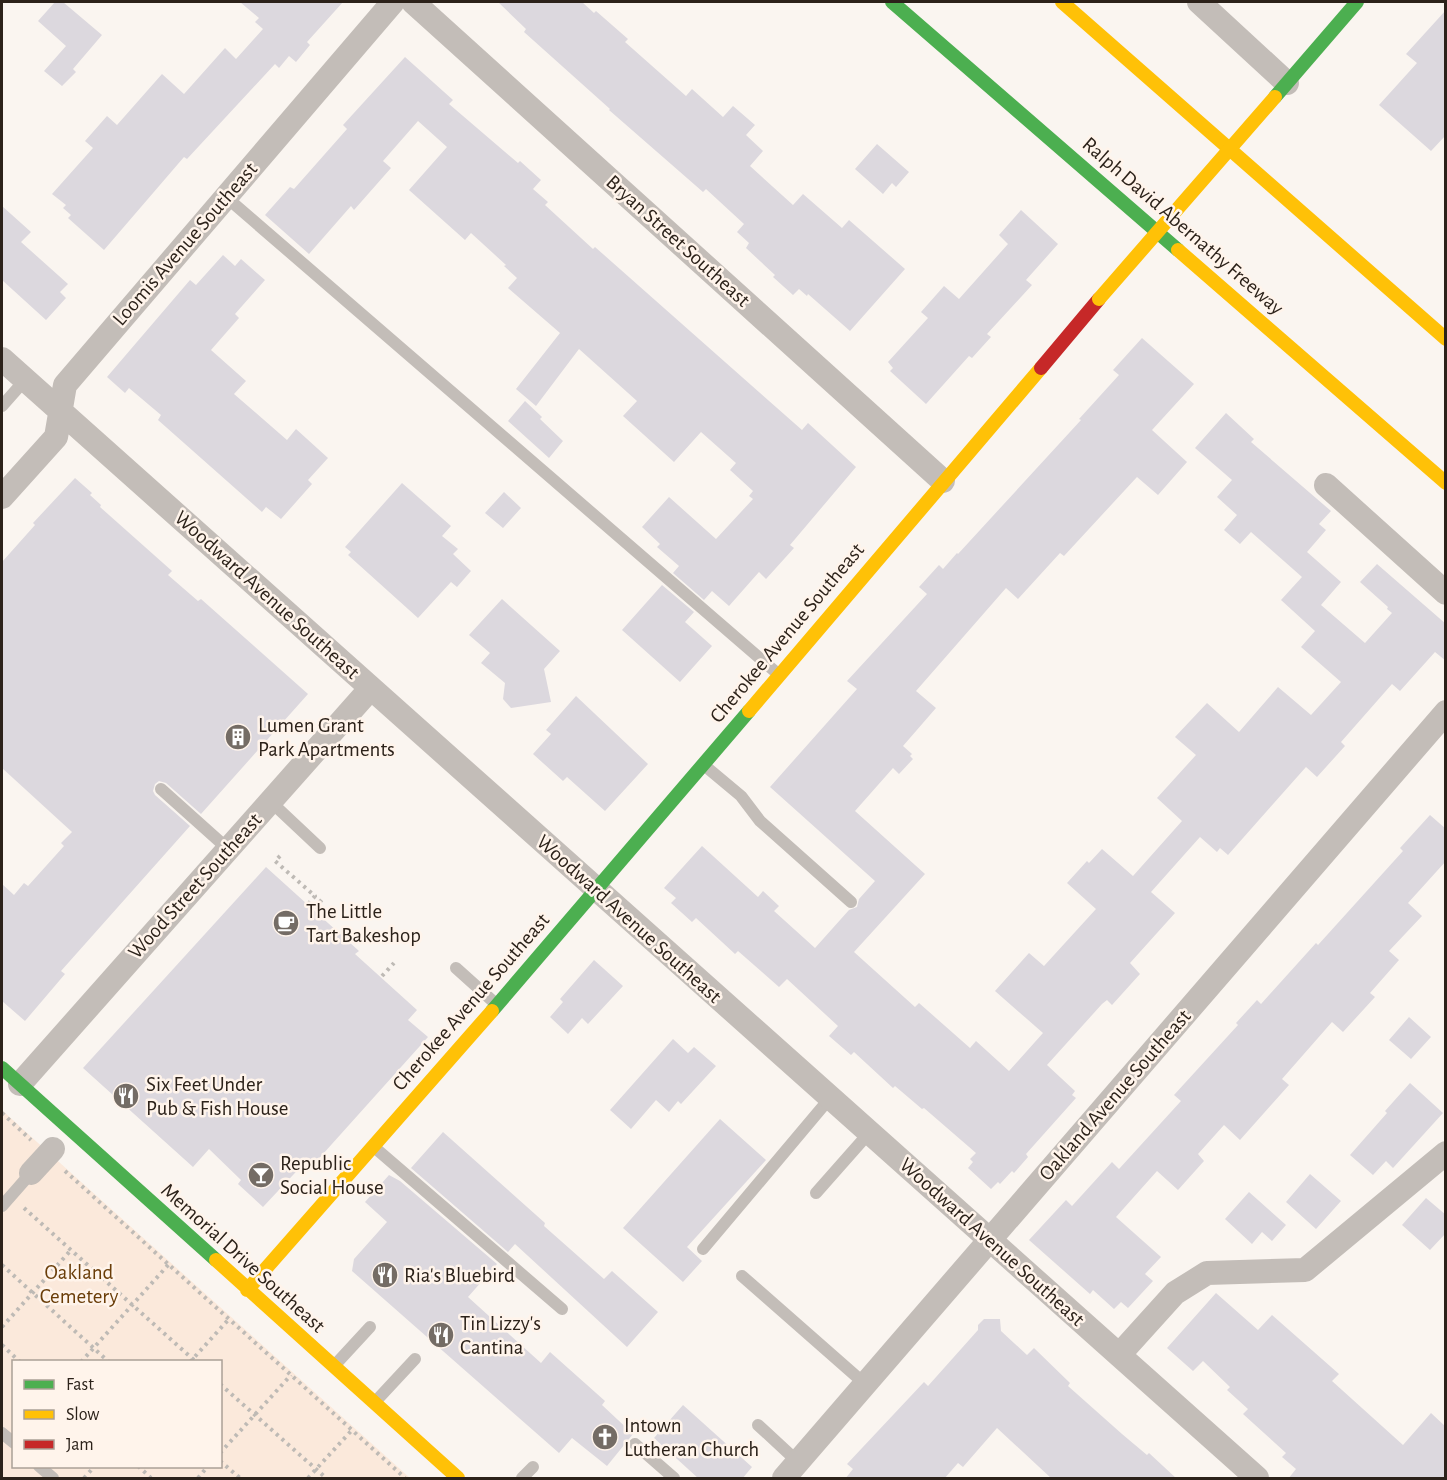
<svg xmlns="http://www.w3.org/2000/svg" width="1447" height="1480" font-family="'Alegreya Sans',sans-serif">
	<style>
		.green { fill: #fbe9db; fill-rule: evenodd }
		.building { fill: #dcd8de }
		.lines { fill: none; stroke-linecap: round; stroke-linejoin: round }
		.path { stroke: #bebab5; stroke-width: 4; stroke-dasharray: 3 4.5; stroke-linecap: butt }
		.lane { stroke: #c3bdb8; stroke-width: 12 }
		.street { stroke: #c3bdb8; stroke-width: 24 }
		.fast { stroke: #4caf50; stroke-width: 14 }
		.slow { stroke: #ffc107; stroke-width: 14 }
		.jam { stroke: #c62828; stroke-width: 14 }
		.slow-bridge { stroke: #ffc107; stroke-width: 14 }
		.labels { text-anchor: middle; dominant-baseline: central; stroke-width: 5; stroke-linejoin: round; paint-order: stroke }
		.street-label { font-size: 21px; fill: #2c221a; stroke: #fff4eb }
		.poi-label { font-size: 21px; fill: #2c221a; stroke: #fff4eb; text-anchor: start }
		.park-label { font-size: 21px; fill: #6a3d08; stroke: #fff4eb }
	</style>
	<rect width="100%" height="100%" fill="#faf5f0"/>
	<path class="green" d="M2,1110L49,1153L410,1478H2ZM14,1362H220V1466H14Z"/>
	<path class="building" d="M55,2H63L102,35L73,69L76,72L62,86L44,71L66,46L38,21Z
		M240,2H343L307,42L310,45L296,62L289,56L279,68L275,64L187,159L184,157L104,250L68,218L71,215L63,208L66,205L52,194L93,148L85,141L107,116L117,125L162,74L184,94L225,48L236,59L263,29L255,22L259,18Z
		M498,2H582L594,13L596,11L628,39L625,42L686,96L692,89L723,117L733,106L755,125L746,135L763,151L750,166L793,205L803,194L842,228L849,220L905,269L850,331L808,294L807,296L799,289L793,295L773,277L775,275L746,248L749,243L737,232L744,224L706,189L703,192L609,110L610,109L524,32L526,29Z
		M1446,10V135L1431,151L1379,105L1417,63L1406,54Z
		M405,57L453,100L449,104L518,163L520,161L541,180L533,189L548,202L545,205L593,249L595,247L802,430L808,423L856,467L790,545L794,548L766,579L759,572L729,606L712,591L704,600L673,573L679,566L657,547L660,544L642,527L669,497L716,539L753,499L749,496L753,491L730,470L736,463L701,432L674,462L623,416L637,401L579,349L536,406L516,389L560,333L508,288L517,278L504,266L506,265L471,233L465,240L409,190L447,147L418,121L383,161L391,168L354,210L351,206L309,254L265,215L290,187L294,189L347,129L343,125Z
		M877,144L909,172L896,187L892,183L883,194L855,169Z
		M2,206L31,232L21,242L68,284L60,292L66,298L46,320L2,280Z
		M1021,210L1058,244L1026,280L1032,285L987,334L991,337L972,358L969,356L926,404L890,371L893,368L888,362L928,318L921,312L944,286L959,299L1008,244L999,235Z
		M223,255L235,266L241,259L265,280L235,314L239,318L211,350L246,381L234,394L287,440L296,429L328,458L308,480L312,484L281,519L266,507L262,512L158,420L161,415L129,388L125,393L107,377L190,280L196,285Z
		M1142,338L1194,384L1152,430L1187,462L1158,495L1137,477L1064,556L1060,553L1018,599L1006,588L916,691L936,708L903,746L912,754L910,756L913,759L899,774L893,768L855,811L925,874L854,952L915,1007L919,1003L970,1048L976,1041L1009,1071L1043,1033L995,991L1029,953L1044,966L1096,909L1067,883L1087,861L1089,863L1102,849L1133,876L1182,821L1157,798L1196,755L1175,737L1207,703L1239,732L1278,687L1311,715L1341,682L1301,647L1315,631L1281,600L1302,577L1251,532L1240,544L1224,530L1237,515L1217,497L1232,480L1195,448L1226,413L1254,439L1251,442L1331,511L1319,524L1326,530L1307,552L1341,582L1321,605L1365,643L1392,613L1387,609L1388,607L1360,582L1377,564L1446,624V661L1435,652L1400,691L1392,684L1341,742L1345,746L1317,777L1306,767L1228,855L1220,848L1217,852L1200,837L1151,892L1175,913L1130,963L1140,974L1112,1005L1107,1000L1102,1004L1047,1065L1075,1091L1072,1095L1076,1098L1026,1154L1028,1157L1014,1173L1012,1171L1000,1184L998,1182L991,1189L968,1168L973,1162L970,1159L976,1153L924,1108L922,1109L895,1086L893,1088L854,1052L851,1055L829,1036L838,1026L787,979L779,987L738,951L735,954L696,918L692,922L671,903L676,898L664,888L702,846L758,897L763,891L779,906L774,911L815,948L849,910L857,907L859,899L875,881L770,787L857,689L847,681L927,594L919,587L939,565L943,569L957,553L958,554L1081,420L1079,419L1119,375L1113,370Z
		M525,401L542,417L540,419L563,441L549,458L508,421Z
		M75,478L92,493L90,495L101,505L100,507L172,571L168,575L198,601L201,599L308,694L201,814L166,783L159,781L155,784L153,791L155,795L190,826L61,971L65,974L25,1021L2,1001V884L14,895L24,883L28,886L64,846L61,843L72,832L2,768V562L35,525L33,523Z
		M402,483L451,526L442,536L458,549L453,554L471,571L457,587L451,582L418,618L348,555L351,552L345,547Z
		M504,492L521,508L503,528L485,513Z
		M662,585L694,612L685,622L712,646L680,682L622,630Z
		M502,599L560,651L544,669L551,702L511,708L503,699L505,683L481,663L490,653L469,635Z
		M576,696L648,764L605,811L567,777L563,781L533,754L551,734L546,730Z
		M1430,815L1446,829V861L1408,903L1422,916L1389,951L1399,960L1370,993L1375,997L1343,1032L1332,1022L1282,1079L1289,1085L1240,1140L1224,1125L1198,1154L1204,1161L1178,1190L1157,1171L1116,1217L1161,1257L1145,1274L1153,1281L1128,1308L1121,1302L1114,1309L1093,1290L1090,1294L1029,1240L1066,1200L1072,1206L1112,1162L1119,1169L1181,1101L1174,1095L1238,1025L1236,1023L1257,1000L1261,1004L1316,943L1318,945L1403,851L1400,848Z
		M266,867L359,951L355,954L417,1010L408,1020L428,1037L314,1164L308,1159L263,1207L238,1184L241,1180L209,1149L193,1167L83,1068Z
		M594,960L623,986L588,1024L582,1018L568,1034L550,1017L563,1002L560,999Z
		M1409,1017L1431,1037L1411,1059L1389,1040Z
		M673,1039L688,1053L694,1047L716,1066L681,1104L678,1101L669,1112L656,1100L631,1129L610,1110Z
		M1410,1083L1443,1113L1393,1168L1386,1161L1373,1175L1350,1155L1387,1113L1385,1111Z
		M720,1119L766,1160L687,1247L702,1261L683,1282L623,1228Z
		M443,1132L545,1223L544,1226L604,1279L612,1271L658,1312L627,1347L515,1244L508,1252L411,1168Z
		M1310,1174L1341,1201L1316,1229L1286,1202Z
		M389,1175L400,1181L497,1264L468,1297L541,1363L550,1352L605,1401L602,1405L633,1434L607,1466L572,1438L559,1453L352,1271L354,1259L387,1222L365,1202Z
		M1249,1192L1286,1225L1272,1241L1262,1232L1252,1244L1225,1219Z
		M1426,1198L1446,1215V1233L1430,1250L1402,1225Z
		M1216,1293L1258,1330L1272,1315L1339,1374L1332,1381L1403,1445L1431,1413L1446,1427V1479H1288L1296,1469L1282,1457L1286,1453L1243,1414L1248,1409L1227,1390L1230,1387L1203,1361L1193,1371L1167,1348Z
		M984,1319H1000L1001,1331L1027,1355L1034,1348L1070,1383L1068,1386L1122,1434L1147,1455L1149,1453L1177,1479H1052L997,1428L963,1467L958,1463L944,1479H845L853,1469L847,1464L924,1382L928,1386L978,1330V1325Z
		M683,1405L752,1467L742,1479H699L654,1438Z"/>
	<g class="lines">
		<path class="path" d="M280,856L275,861L315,896L309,903
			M315,908L324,897
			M382,976L394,963
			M2,1113L31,1140
			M65,1171L405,1478
			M24,1208L196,1362
			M2,1265L109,1362
			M2,1327L71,1250
			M2,1345L20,1362
			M81,1362L169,1264
			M190,1362L229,1319
			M220,1384L326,1478
			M220,1453L291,1375
			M220,1461L240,1478
			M138,1466L151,1478
			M84,1478L95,1466
			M198,1478L208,1466
			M308,1478L352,1430"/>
		<path class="lane" d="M226,197L778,674
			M2,406L25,380
			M705,766L741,796L760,821L851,902
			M161,789L228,849
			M270,801L320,848
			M456,968L496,1004
			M374,1147L562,1309
			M816,1193L869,1133
			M2,1206L31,1173
			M703,1249L830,1098
			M742,1276L865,1384
			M334,1366L370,1327
			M375,1402L415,1359
			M758,1425L798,1462
			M2,1433L14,1443
			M635,1444L674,1478
			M39,1466L53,1478
			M522,1478L533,1467"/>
		<path class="street" d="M413,2L943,481
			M1199,2L1287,83
			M2,359L1257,1478
			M1326,485L1446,593
			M2,497L56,437L65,385L393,2
			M20,1084L371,688
			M31,1173L53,1149
			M1119,1355L1175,1293L1207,1273L1305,1270L1446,1153
			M784,1478L1446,712"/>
		<path class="fast" d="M892,2L1178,250
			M1275,97L1357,2
			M492,1011L749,711
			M2,1068L216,1260"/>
		<path class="slow" d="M1062,2L1446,339
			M1178,250L1446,483
			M749,711L1041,368
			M216,1260L458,1478
			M247,1290L492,1011"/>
		<path class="jam" d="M1041,368L1099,299"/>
		<path class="slow-bridge" d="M1099,299L1275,97"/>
	</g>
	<defs>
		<symbol id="building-disc" viewBox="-11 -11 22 22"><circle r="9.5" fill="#746c65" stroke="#fff4eb"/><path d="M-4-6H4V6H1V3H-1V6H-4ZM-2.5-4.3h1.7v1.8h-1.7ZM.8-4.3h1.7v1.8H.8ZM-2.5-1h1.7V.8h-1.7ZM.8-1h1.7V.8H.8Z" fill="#fff"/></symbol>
		<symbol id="cafe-disc" viewBox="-11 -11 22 22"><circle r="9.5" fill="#746c65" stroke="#fff4eb"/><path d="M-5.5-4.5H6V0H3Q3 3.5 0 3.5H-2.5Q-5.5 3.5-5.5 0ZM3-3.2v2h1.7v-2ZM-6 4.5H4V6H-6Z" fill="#fff"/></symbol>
		<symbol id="restaurant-disc" viewBox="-11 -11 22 22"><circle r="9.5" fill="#746c65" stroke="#fff4eb"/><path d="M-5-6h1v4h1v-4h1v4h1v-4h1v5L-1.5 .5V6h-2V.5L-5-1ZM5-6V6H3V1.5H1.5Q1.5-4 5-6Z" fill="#fff"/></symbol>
		<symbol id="bar-disc" viewBox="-11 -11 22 22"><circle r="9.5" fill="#746c65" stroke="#fff4eb"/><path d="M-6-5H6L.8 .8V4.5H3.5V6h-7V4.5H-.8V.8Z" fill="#fff"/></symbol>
		<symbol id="church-disc" viewBox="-11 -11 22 22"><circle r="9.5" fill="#746c65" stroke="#fff4eb"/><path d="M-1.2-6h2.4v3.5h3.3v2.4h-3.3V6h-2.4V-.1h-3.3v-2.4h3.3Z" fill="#fff"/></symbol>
	</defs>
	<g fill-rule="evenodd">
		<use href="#building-disc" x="223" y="722" width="30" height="30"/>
		<use href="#cafe-disc" x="271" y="908" width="30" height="30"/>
		<use href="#restaurant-disc" x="111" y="1081" width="30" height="30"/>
		<use href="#bar-disc" x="246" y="1160" width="30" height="30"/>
		<use href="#restaurant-disc" x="370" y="1260" width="30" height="30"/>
		<use href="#restaurant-disc" x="426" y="1320" width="30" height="30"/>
		<use href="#church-disc" x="590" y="1422" width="30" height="30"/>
	</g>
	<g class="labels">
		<g class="street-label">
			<text transform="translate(1183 226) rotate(41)">Ralph David Abernathy Freeway</text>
			<text transform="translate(678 241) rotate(42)">Bryan Street Southeast</text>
			<text transform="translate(185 244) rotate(-49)">Loomis Avenue Southeast</text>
			<text transform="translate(267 595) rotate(42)">Woodward Avenue Southeast</text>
			<text transform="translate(787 633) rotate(-50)">Cherokee Avenue Southeast</text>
			<text transform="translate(195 886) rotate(-48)">Wood Street Southeast</text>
			<text transform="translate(629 919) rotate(42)">Woodward Avenue Southeast</text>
			<text transform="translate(471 1002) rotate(-49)">Cherokee Avenue Southeast</text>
			<text transform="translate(1115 1095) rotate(-49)">Oakland Avenue Southeast</text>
			<text transform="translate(992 1242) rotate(42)">Woodward Avenue Southeast</text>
			<text transform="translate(243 1258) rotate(42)">Memorial Drive Southeast</text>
		</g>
		<g class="poi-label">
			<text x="258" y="725">Lumen Grant<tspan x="258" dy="24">Park Apartments</tspan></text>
			<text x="306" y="911">The Little<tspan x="306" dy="24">Tart Bakeshop</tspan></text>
			<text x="146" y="1084">Six Feet Under<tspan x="146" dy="24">Pub &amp; Fish House</tspan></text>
			<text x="280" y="1163">Republic<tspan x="280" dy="24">Social House</tspan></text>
			<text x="404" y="1275">Ria's Bluebird</text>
			<text x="460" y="1323">Tin Lizzy's<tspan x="460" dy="24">Cantina</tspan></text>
			<text x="624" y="1425">Intown<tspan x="624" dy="24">Lutheran Church</tspan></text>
		</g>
		<g class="park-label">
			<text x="79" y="1272">Oakland<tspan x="79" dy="24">Cemetery</tspan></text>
		</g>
	</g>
	<rect width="1447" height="1480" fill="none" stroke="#2c221a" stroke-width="6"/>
	<rect x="12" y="1360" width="210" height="108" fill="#fff4eb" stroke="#aba097" stroke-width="1.5"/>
	<rect x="24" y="1380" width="30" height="9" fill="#4caf50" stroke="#aba097" stroke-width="1.5"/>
	<text x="66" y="1390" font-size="18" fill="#2c221a">Fast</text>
	<rect x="24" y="1410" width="30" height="9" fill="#ffc107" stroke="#aba097" stroke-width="1.5"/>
	<text x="66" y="1420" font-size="18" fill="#2c221a">Slow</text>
	<rect x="24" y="1440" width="30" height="9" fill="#c62828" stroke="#aba097" stroke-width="1.5"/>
	<text x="66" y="1450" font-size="18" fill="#2c221a">Jam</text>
</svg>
